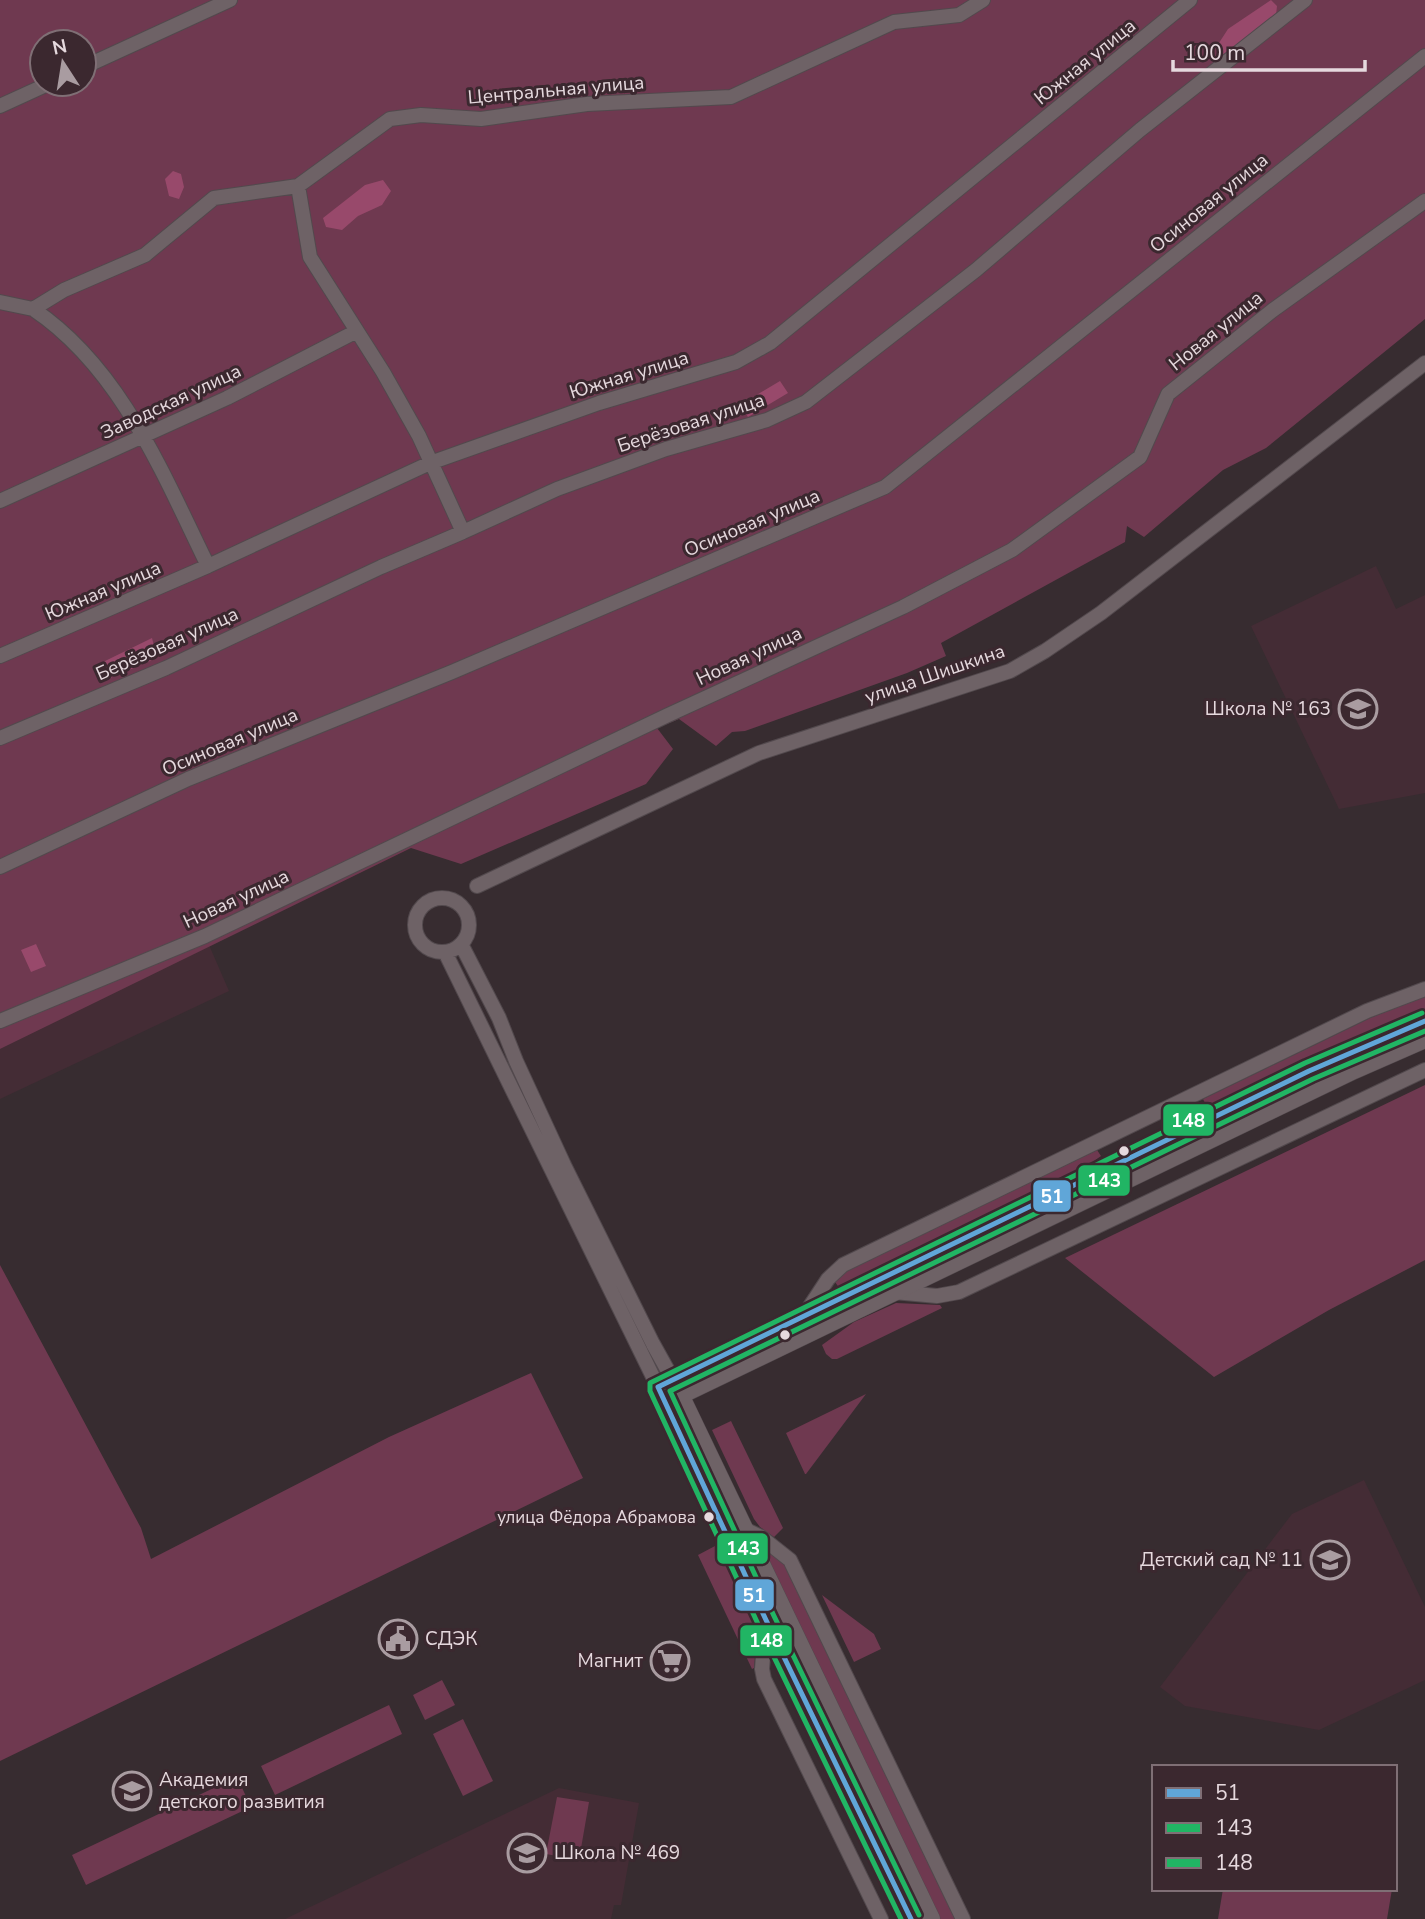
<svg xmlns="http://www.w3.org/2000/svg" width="1425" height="1919" font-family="'Nunito Sans',sans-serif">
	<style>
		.built { fill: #442c35 }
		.green { fill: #6f3950; fill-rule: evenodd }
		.water { fill: #98496b }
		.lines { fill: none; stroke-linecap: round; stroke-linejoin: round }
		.minor-casing { stroke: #52494d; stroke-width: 16 }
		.tertiary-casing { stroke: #52494d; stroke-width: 19 }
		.minor { stroke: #6e6266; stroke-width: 14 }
		.tertiary { stroke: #6e6266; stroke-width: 18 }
		.bus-1-casing { stroke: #3b282f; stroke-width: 10 }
		.bus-2-casing { stroke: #3b282f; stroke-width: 10 }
		.bus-3-casing { stroke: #3b282f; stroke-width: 10 }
		.bus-1 { stroke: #60a6d8; stroke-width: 5 }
		.bus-2 { stroke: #21b564; stroke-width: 5 }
		.bus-3 { stroke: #21b564; stroke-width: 5 }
		.bus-dot { fill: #e6d9de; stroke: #3b282f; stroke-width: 2.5 }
		.labels { text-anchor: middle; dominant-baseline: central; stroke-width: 6; stroke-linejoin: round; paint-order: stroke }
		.bus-label { font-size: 17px; fill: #e6d9de; stroke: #3b282f; text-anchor: end }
		.street-label { font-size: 19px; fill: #e6d9de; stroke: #3b282f }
		.poi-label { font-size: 19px; fill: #e6d9de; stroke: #3b282f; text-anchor: end }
		.line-badge { stroke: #3b282f; stroke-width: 2.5 }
		.badge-label { font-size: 19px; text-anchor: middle; font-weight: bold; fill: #fff }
	</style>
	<rect width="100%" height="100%" fill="#372c30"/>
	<path class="built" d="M1376,566L1396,609L1425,595V793L1339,809L1251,626Z
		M209,945L229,991L0,1099V1049Z
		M1364,1480L1425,1607V1680L1319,1730L1185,1706L1160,1687L1292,1514Z
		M559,1788L639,1803L621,1905H614L611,1919H285Z"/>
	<path class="green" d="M0,0H1425V319L1266,448L1223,470L1144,537L1127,526L1125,542L941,643L946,656L907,673L745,731L732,732L716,746L679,719L657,728L673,749L646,784L461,864L411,848L0,1049ZM42,42H84V84H42Z
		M1425,996V1012L1375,1031L1209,1111L1203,1099L1370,1018Z
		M1425,1085V1260L1329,1310L1214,1377L1065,1258Z
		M1097,1150L1101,1156L1069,1179L840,1289L835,1282L842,1273Z
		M0,1265L141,1528L151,1559L389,1437L531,1373L583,1478L0,1761Z
		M896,1303L940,1305L942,1308L837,1359H832L826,1354L822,1345L854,1322Z
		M866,1394L806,1474H805L786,1433Z
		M731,1421L783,1528L774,1537L760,1527L754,1519L712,1430Z
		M715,1546C728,1566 754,1601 757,1624C758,1638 755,1654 754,1668L752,1669L698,1555Z
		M763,1548L782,1561L785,1566L955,1919H940L762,1550Z
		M822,1595L874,1634L881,1649L854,1662Z
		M442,1680L455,1705L425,1720L413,1695Z
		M389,1705L402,1734L275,1795L261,1766Z
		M463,1719L493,1781L463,1796L433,1734Z
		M237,1777L251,1807L86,1885L72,1855Z
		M557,1797L589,1802L579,1860L546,1854Z
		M1223,1889H1392L1387,1919H1218Z"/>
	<path class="water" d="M1271,0L1277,6L1276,15L1227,56L1220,54L1217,46L1228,29Z
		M173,171L181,174L184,187L179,199L169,196L165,179Z
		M383,180L391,191L382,205L358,216L342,230L326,227L323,218L365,185Z
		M780,381L788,393L748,417L740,405Z
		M152,638L157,658L110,678L103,662Z
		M36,944L46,966L31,972L21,950Z"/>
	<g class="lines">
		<defs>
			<path id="minor" d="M84,67L230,0
				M0,106L48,84
				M298,186L310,257L383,372L419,436L463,532
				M0,302L33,309L64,290L145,255L214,198L298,186L390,119L421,115L481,119L587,104L731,97L894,22L959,15L983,0
				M33,309C121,368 163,474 208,566
				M0,501L227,398L355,332
				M0,656L208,566L430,463L599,403L736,362L770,343L1190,0
				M0,738L166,668L381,567L463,532L557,489L666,449L767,420L806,402L976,270L1140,130L1305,0
				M0,867L188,779L452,672L885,487L1425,56
				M477,886L759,753L1010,671L1045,651L1101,613L1425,363
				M415 925a27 27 0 1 1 54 0a27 27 0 1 1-54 0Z
				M461,944L499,1018L516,1061L564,1165L653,1344L678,1389
				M445,952L658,1387
				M0,1021L205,936L666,716L903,607L1012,550L1140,457L1168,394L1273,310L1425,201
				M894,1292L937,1296L959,1292L1425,1070
				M803,1317L828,1279L843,1265L1367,1011L1425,989
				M742,1528L761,1537L790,1560L963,1919
				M766,1620L762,1669L764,1679L881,1919"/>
			<path id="tertiary" d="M680,1395L931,1919
				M666,1402L1354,1070L1425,1039
				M911,1919L766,1620L658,1387L1309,1071L1425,1021"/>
		</defs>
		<use href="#minor" class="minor-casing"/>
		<use href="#tertiary" class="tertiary-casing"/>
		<use href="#minor" class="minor"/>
		<use href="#tertiary" class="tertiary"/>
		<defs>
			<path id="bus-1" d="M911,1919L766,1620L658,1387L1309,1071L1425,1021"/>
			<path id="bus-2" d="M919,1915L774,1616L670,1391L1313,1079L1425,1031"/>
			<path id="bus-3" d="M901,1919L758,1624L650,1391V1383L1305,1063L1422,1013"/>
		</defs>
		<use href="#bus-1" class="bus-1-casing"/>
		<use href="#bus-2" class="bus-2-casing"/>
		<use href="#bus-3" class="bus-3-casing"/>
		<use href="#bus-1" class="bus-1"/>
		<use href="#bus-2" class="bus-2"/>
		<use href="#bus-3" class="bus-3"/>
	</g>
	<defs>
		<symbol id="school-ring" viewBox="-11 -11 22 22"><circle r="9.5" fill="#3b282f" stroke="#a99ca1" stroke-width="1.5"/><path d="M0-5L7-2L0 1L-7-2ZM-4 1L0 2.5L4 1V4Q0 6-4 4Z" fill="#a99ca1"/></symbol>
		<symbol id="civic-ring" viewBox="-11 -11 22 22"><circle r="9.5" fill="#3b282f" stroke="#a99ca1" stroke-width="1.5"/><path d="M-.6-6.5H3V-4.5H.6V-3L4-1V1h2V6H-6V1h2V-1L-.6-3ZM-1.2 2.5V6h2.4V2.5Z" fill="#a99ca1"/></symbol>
		<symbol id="supermarket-ring" viewBox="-11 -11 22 22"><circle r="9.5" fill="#3b282f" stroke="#a99ca1" stroke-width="1.5"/><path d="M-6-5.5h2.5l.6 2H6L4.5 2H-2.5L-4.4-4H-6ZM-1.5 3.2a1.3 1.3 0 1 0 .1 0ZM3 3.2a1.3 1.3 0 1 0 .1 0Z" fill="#a99ca1"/></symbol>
	</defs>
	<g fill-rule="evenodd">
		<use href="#school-ring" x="1336" y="687" width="44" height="44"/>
		<use href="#school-ring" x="1308" y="1538" width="44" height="44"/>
		<use href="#civic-ring" x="376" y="1617" width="44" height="44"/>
		<use href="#supermarket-ring" x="648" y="1639" width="44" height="44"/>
		<use href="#school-ring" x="110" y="1769" width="44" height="44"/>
		<use href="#school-ring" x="505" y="1831" width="44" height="44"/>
	</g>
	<g class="bus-dot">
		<circle cx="1124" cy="1151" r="6"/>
		<circle cx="785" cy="1335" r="6"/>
		<circle cx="709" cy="1517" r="6"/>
	</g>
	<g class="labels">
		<g class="bus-label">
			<text x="696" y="1517">улица Фёдора Абрамова</text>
		</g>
		<g class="street-label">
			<text transform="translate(1085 62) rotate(-39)">Южная улица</text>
			<text transform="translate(556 90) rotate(-5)">Центральная улица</text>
			<text transform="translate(1209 203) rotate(-39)">Осиновая улица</text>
			<text transform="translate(1216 331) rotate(-39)">Новая улица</text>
			<text transform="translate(629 375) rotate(-17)">Южная улица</text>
			<text transform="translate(171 402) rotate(-25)">Заводская улица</text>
			<text transform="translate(691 423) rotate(-18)">Берёзовая улица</text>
			<text transform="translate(752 523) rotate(-23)">Осиновая улица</text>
			<text transform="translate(103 591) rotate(-23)">Южная улица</text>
			<text transform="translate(167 644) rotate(-24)">Берёзовая улица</text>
			<text transform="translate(749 656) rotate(-25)">Новая улица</text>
			<text transform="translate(935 674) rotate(-19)">улица Шишкина</text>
			<text transform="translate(230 742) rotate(-23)">Осиновая улица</text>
			<text transform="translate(236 899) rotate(-25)">Новая улица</text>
		</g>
		<g class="poi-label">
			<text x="1331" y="709">Школа № 163</text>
			<text x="1303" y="1560">Детский сад № 11</text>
			<text x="425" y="1639" text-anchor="start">СДЭК</text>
			<text x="643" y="1661">Магнит</text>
			<text x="159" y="1780" text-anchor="start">Академия<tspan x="159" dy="22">детского развития</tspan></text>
			<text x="554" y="1853" text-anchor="start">Школа № 469</text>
		</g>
	</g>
	<g class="line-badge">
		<rect x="1162" y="1103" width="53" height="34" rx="7" fill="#21b564"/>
		<rect x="1077" y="1164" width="54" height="33" rx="7" fill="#21b564"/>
		<rect x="1032" y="1179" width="40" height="34" rx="7" fill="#60a6d8"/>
		<rect x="716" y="1532" width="53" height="33" rx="7" fill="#21b564"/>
		<rect x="734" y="1578" width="41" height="34" rx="7" fill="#60a6d8"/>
		<rect x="739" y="1624" width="54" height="33" rx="7" fill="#21b564"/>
	</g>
	<g class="badge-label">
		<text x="1188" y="1127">148</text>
		<text x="1104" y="1187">143</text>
		<text x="1052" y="1203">51</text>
		<text x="743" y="1555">143</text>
		<text x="754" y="1602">51</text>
		<text x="766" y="1647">148</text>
	</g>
	<rect x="1152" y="1765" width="245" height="126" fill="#3b282f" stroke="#7f6f75" stroke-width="2"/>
	<rect x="1166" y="1788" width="35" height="10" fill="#60a6d8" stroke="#7f6f75" stroke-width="2"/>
	<text x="1215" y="1800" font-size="21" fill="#e6d9de">51</text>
	<rect x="1166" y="1823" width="35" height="10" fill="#21b564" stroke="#7f6f75" stroke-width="2"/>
	<text x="1215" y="1835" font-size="21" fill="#e6d9de">143</text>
	<rect x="1166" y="1858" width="35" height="10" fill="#21b564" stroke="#7f6f75" stroke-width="2"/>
	<text x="1215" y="1870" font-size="21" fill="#e6d9de">148</text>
	<g transform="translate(63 63) rotate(348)"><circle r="33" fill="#3b282f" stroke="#7f6f75" stroke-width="2"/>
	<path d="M0-5L12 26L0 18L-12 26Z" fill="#a99ca1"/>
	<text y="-10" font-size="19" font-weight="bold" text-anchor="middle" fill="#e6d9de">N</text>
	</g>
	<path d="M1173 60v10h192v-10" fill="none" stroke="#e6d9de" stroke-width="3.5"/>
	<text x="1184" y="60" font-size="21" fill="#e6d9de" stroke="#3b282f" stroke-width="5" paint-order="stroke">100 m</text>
</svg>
